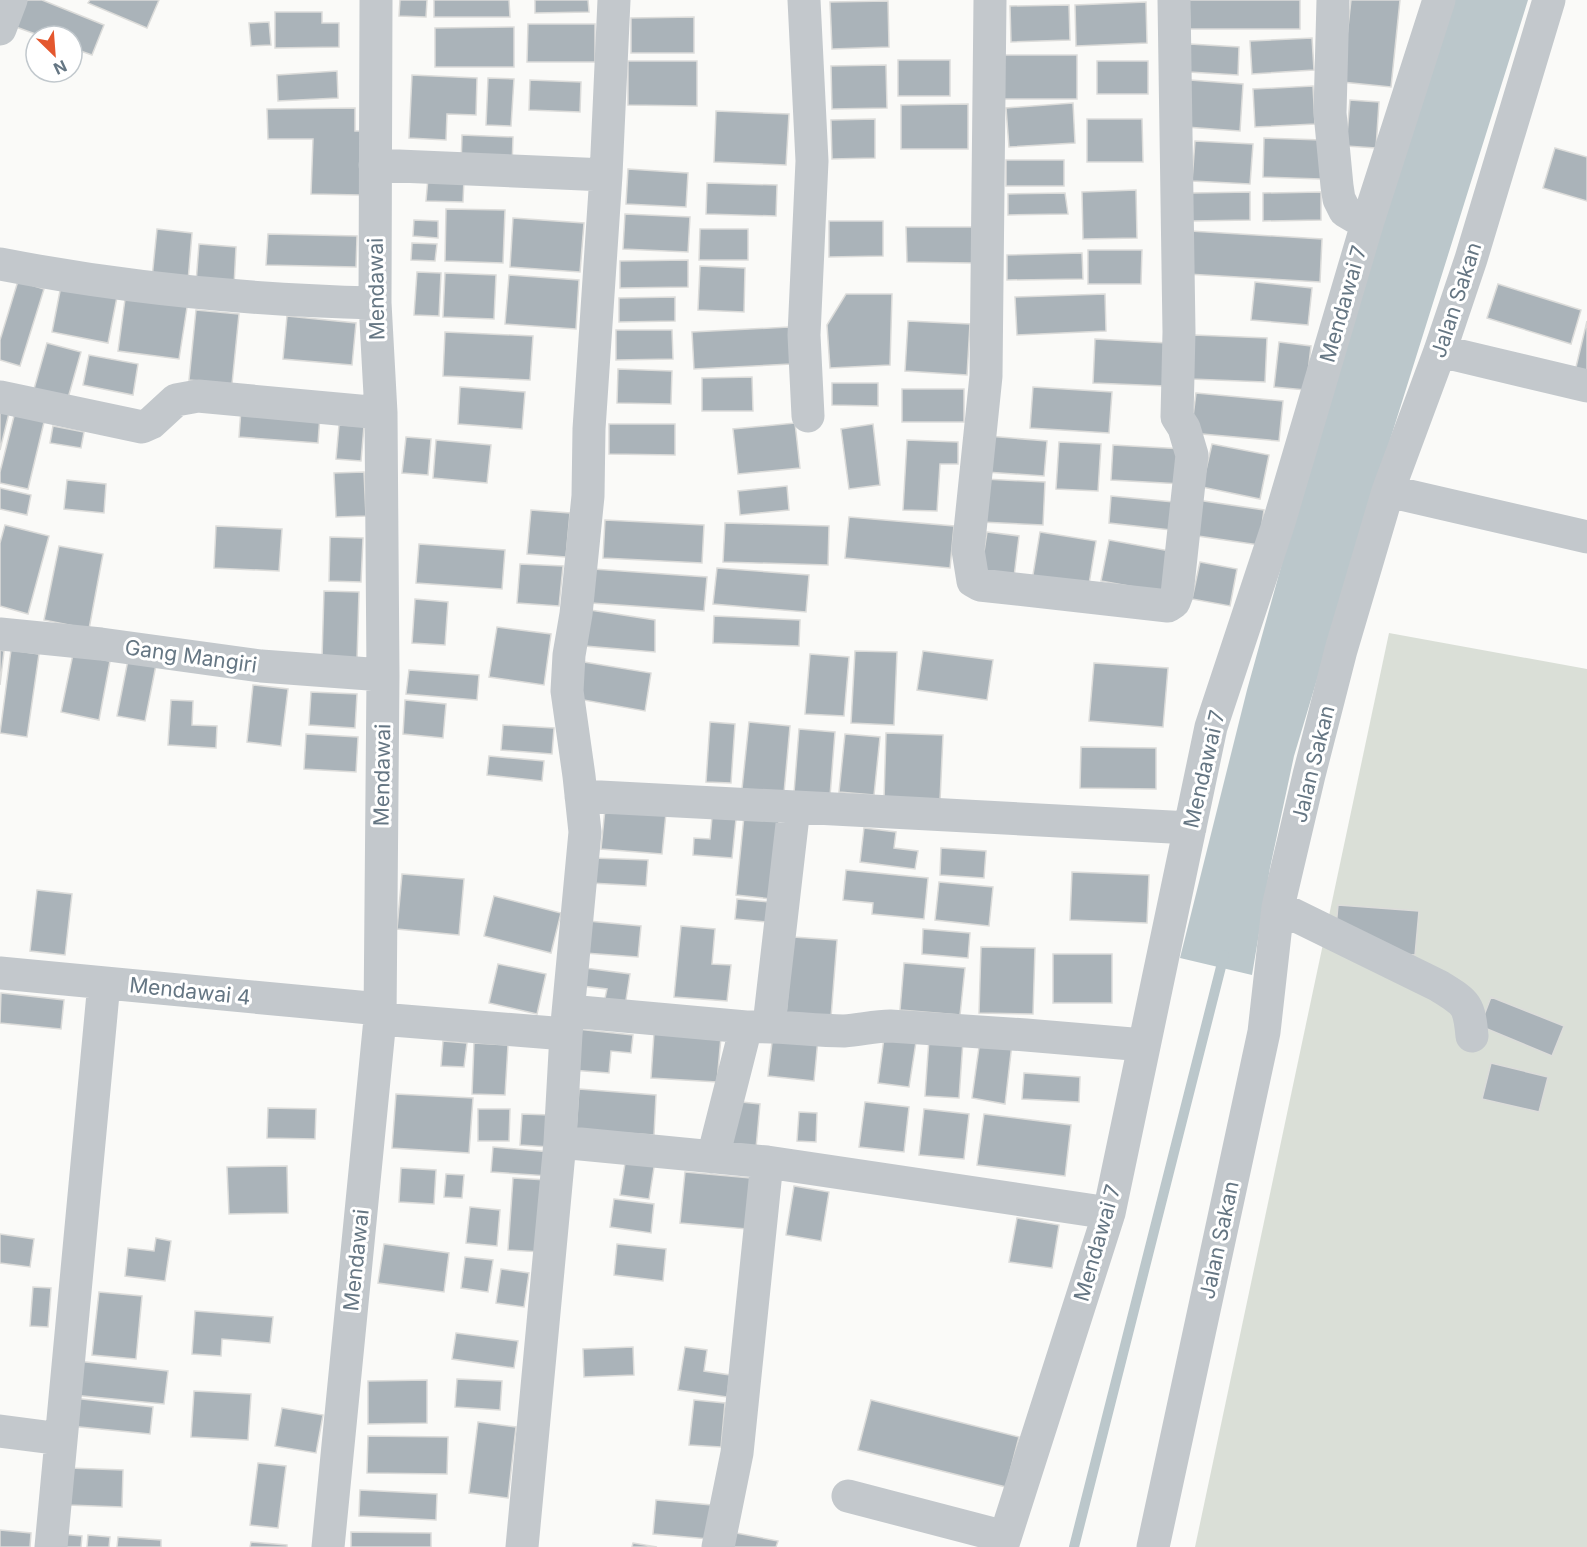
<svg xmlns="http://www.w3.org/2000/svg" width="1587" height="1547" font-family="Inter,sans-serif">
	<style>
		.green { fill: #dadfd7 }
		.water { fill: #bbc7cb }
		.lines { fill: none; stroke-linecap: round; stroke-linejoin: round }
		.stream { stroke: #bbc7cb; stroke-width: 10 }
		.building { fill: #aab3b9; stroke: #dcdcda; stroke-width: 1.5 }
		.street { stroke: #c3c8cc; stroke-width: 33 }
		.labels { text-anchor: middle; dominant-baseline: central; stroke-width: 6; stroke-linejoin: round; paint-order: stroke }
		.street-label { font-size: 21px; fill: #657683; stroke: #fff }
	</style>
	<rect width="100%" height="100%" fill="#fafaf8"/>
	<path class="green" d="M1389,633L1587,669V1547H1195Z"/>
	<path class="water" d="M1452,0H1528L1364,523L1294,756L1270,868L1252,975L1180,958L1247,690L1326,404Z"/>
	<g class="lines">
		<path class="stream" d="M1074,1547L1224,955"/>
	</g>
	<path class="building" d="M27,0H42L104,25L92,55L72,48V36H41L16,27Z
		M90,0H159L147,28L88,3Z
		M400,0H427L426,17L399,16Z
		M434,0H509L510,17H434Z
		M535,0H588L589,12L535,13Z
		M1189,0H1300V29H1190Z
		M1351,0H1400L1391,87L1342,82Z
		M888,1L889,47L832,49L830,2Z
		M1146,2L1147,43L1076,46L1075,5Z
		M1069,5L1070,40L1011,42L1010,6Z
		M275,12H322V23H339V47L275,48Z
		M694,17V53H631V18Z
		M269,22L271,45L251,46L249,23Z
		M528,24H595V62H527Z
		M514,27V67H435V28Z
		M1312,38L1314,70L1252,74L1250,41Z
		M1190,44L1239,47L1238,75L1189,72Z
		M1004,55H1077V99H1004Z
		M898,60H950V96H898Z
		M628,61H697V106L628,105Z
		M1097,61H1148V94H1097Z
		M886,65L887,108L832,109L831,66Z
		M337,71L338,98L278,101L277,75Z
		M412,75L477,78L476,115L447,114L446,140L409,138Z
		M488,78L514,79L511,126L486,125Z
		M530,80L581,82L580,112L529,110Z
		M1190,80L1243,84L1240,131L1186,127Z
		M1313,86L1315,124L1255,127L1253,89Z
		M1350,100L1379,102L1376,148L1346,146Z
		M1073,103L1075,143L1009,147L1006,108Z
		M968,104V149H901V105Z
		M355,108V131H361L360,195L311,194L313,139H268L267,109Z
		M716,111L789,114L786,165L714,162Z
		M875,119V158L832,159L831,120Z
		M1087,119H1142L1143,162H1087Z
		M462,135L513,137L512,167L461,166Z
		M1264,138L1322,140L1321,179L1263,177Z
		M1195,141L1253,144L1250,184L1192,181Z
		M1555,148L1587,157V201L1543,188Z
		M1006,160H1064V186H1006Z
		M628,169L688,173L686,207L626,204Z
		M428,178L464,179L463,202L426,201Z
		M707,183L777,185L776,216L706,214Z
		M1136,190L1137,238L1083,239L1082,192Z
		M1250,192V220L1192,221V193Z
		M1321,192V220L1263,221V193Z
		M1065,193L1068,214L1008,215V194Z
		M446,209L505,210L503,263L445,261Z
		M625,214L690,217L688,252L623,249Z
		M513,218L584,223L580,272L510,267Z
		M414,220L438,221V238L413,236Z
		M829,221H883V256L829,257Z
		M906,227H972V263L907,262Z
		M157,229L192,233L188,281L152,278Z
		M700,229H748V260H699Z
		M1190,231L1322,239L1320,282L1187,274Z
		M268,234L357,236L356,267L266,265Z
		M412,243L437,244L435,261L411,260Z
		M199,244L236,247L234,286L196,283Z
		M1088,250H1142L1141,284H1088Z
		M1082,253L1083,279L1007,280V255Z
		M688,260V287L620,288V261Z
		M700,266L745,268L744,312L698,310Z
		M417,272L441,273L439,316L414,315Z
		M445,273L496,275L494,319L443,317Z
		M509,275L579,280L576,329L505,324Z
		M18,281L44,289L20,366L0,360V340Z
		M1255,282L1312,288L1308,325L1251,320Z
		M1498,284L1581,310L1571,344L1487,318Z
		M61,286L117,297L108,343L52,332Z
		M126,292L188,301L179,359L118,351Z
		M846,294H892L890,365L830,368L827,325Z
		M1105,294L1106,331L1017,335L1015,297Z
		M675,297V321L619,322V298Z
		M196,310L239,314L232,384L189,380Z
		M287,316L356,323L352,365L283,359Z
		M908,321L970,324L967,375L905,371Z
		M1587,321V388L1572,384Z
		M789,327L791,364L694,369L692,332Z
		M616,330H672L673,359L616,360Z
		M445,332L533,336L530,380L443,376Z
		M1194,335L1267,338L1265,382L1191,379Z
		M1095,339L1168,343L1166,386L1093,383Z
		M1279,342L1311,346L1306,390L1274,387Z
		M47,343L81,352L68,398L34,389Z
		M89,355L138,364L133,395L83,385Z
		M618,369L672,371L671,404L617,403Z
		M752,377L753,411H702V378Z
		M832,383H878V406L832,405Z
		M460,387L525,392L522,429L458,424Z
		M1033,387L1112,392L1109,433L1030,428Z
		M902,389H964V422H902Z
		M1196,393L1283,401L1279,441L1191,433Z
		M241,409L320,416L318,443L239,437Z
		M0,411L9,413L0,450Z
		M15,412L45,418L28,489L0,483V472Z
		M795,423L800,468L738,474L733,429Z
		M609,424H675V455L609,454Z
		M873,424L880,485L849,489L841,429Z
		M339,425L364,426L361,461L336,459Z
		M53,426L84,432L81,448L50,443Z
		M988,436L1047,441L1044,476L986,472Z
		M406,437L431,439L428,475L402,473Z
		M436,440L491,445L487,483L433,478Z
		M907,440L958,442V464H940L937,511L903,510Z
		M1059,442L1101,444L1098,491L1056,489Z
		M1212,444L1269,455L1260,499L1202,487Z
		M1113,445L1184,449L1182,484L1111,480Z
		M364,472L366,516L336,517L334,473Z
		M984,479L1045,482L1043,525L981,522Z
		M67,480L106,484L104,513L64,509Z
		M787,486L789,510L740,515L738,491Z
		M0,488L31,495L27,515L0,509Z
		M1111,496L1174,502L1171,530L1109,523Z
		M1197,500L1264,510L1259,545L1191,535Z
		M531,510L570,513L566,557L527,554Z
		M849,517L954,526L950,568L845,558Z
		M605,520L704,525L702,563L603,558Z
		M725,523L829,526L828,565L723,562Z
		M5,525L49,536L28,614L0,606V543Z
		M216,526L282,529L279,571L214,568Z
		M987,532L1019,536L1014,577L981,572Z
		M1040,532L1096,541L1088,590L1032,581Z
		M330,537L363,538L361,582L329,581Z
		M1109,540L1170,551L1162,592L1101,581Z
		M419,544L505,550L502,589L416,583Z
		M59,546L103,554L89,629L44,620Z
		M1200,562L1237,569L1230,606L1192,599Z
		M520,564L563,566L559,606L517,603Z
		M717,568L809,575L806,612L713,604Z
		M593,569L707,577L704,611L591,603Z
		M324,591L359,592L357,659L322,658Z
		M415,599L448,602L445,645L412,643Z
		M590,610L655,620V652L585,646Z
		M714,616L800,620L799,646L713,643Z
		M497,627L551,634L544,685L489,677Z
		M0,650L4,651L0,685Z
		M11,650L39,654L27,737L0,733Z
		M855,651L897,652L894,725L851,723Z
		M923,651L993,660L987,700L917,690Z
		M73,654L110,661L99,720L61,712Z
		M810,654L849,657L844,716L805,714Z
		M128,660L156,665L145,721L117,716Z
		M584,662L651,673L645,711L578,699Z
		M1094,663L1168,668L1163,727L1089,721Z
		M409,670L479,675L477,700L406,694Z
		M253,685L288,689L281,746L247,742Z
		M311,692L357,694L355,728L309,725Z
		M171,700L193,701L192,725L217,726L216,748L168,745Z
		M405,700L446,704L443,738L403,734Z
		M710,722L735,724L731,783L706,782Z
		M749,722L790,726L784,793L742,789Z
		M503,725L554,728L552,754L501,750Z
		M799,729L835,732L830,796L794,793Z
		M886,733L943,735L940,801L884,799Z
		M306,734L358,737L356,772L304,769Z
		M845,734L880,737L874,795L839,792Z
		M1081,747L1156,748V789L1080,788Z
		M489,756L544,761L542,781L487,775Z
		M605,809L666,813L662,854L601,849Z
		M744,816L779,820L772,899L736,895Z
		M712,817L736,819L732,858L693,855L694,838L710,839Z
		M864,828L896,832L894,848L918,851L915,869L860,862Z
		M941,848L986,851L984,878L940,875Z
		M592,858L648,860L646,886L590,883Z
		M846,870L928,878L924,919L872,914L873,903L843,900Z
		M1072,872L1149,875L1147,923L1070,920Z
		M402,874L464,879L459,935L397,929Z
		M939,882L993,887L989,926L935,920Z
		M37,890L72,894L65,955L30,951Z
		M494,896L561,913L551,953L484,936Z
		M737,899L769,902L768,922L735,919Z
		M1338,905L1419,911L1415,955L1334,949Z
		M588,921L641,926L638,957L585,953Z
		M681,926L715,929L712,964L731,965L727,1001L674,997Z
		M923,929L970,933L968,958L922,954Z
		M793,937L837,940L831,1017L786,1014Z
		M981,947L1035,948L1033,1014L979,1013Z
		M1053,954H1112V1003H1053Z
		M904,963L965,968L960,1015L900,1010Z
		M498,964L546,974L537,1014L489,1003Z
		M585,968L630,974L625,1006L604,1003L607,989L582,986Z
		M1,993L64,1000L61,1029L0,1023Z
		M1491,997L1564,1026L1552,1056L1480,1026Z
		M577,1029L633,1035L631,1053L611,1051L609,1073L572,1070Z
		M654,1033L721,1037L717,1082L651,1078Z
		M773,1034L818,1039L814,1081L768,1076Z
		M884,1038L916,1042L909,1087L878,1083Z
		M929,1039L963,1041L959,1098L925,1096Z
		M980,1040L1012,1044L1005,1104L972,1098Z
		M443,1041L467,1043L464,1067L441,1066Z
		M474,1043L508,1045L505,1095L472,1094Z
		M1491,1063L1548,1077L1539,1112L1482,1099Z
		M1024,1073L1080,1077L1079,1102L1022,1099Z
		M579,1089L656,1095L654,1135L576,1130Z
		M396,1094L473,1098L469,1153L392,1148Z
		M732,1101L760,1104L756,1148L727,1146Z
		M865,1102L909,1107L904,1152L859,1147Z
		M268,1108L316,1109L315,1139L267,1138Z
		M478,1109H510L509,1141H478Z
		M924,1109L969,1114L964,1159L919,1155Z
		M799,1112L817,1113L816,1142L797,1141Z
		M522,1114L551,1115L550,1147L520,1145Z
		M984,1114L1071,1125L1065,1176L977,1165Z
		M493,1147L551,1152L549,1176L491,1172Z
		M626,1157L655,1161L649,1199L620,1195Z
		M287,1166L288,1213L229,1214L227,1167Z
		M401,1168L436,1170L434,1204L399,1202Z
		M685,1172L751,1178L747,1229L680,1223Z
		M446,1174L464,1175L462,1198L444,1197Z
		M513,1178L547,1180L542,1252L508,1250Z
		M794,1186L829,1192L821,1241L786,1235Z
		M614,1199L654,1204L651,1233L610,1227Z
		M470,1207L500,1210L497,1246L466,1243Z
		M1017,1218L1059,1225L1052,1268L1009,1262Z
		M0,1234L34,1239L30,1267L0,1263Z
		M156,1238L171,1241L165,1281L125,1276L128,1248L154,1251Z
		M384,1244L449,1253L444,1292L378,1283Z
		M617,1244L666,1249L663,1281L614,1275Z
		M465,1257L493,1260L488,1292L461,1288Z
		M501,1269L529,1273L524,1307L496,1303Z
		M33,1287L51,1288L48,1327L30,1326Z
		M99,1292L142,1296L136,1359L92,1355Z
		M195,1311L273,1317L270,1343L222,1339L221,1356L192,1354Z
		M456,1333L518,1341L514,1368L452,1359Z
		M633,1347L634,1375L584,1377L583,1349Z
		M685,1347L707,1350L704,1371L730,1375L727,1397L678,1390Z
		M77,1361L168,1371L164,1404L73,1395Z
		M457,1379L502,1381L500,1410L455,1407Z
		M427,1380V1423L368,1424V1381Z
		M194,1391L251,1394L248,1440L191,1437Z
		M73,1398L153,1407L150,1434L70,1426Z
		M694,1400L725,1403L721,1447L689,1445Z
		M871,1400L1019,1437L1006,1487L858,1450Z
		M282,1408L323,1415L316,1453L275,1446Z
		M478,1422L516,1427L508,1498L469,1493Z
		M368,1436L448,1437L447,1474L367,1473Z
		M258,1463L286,1466L278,1528L250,1525Z
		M69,1468L123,1470L122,1507L68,1505Z
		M360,1490L437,1494L436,1520L359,1516Z
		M656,1500L712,1505L709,1539L653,1534Z
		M0,1530L31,1533L30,1547H0Z
		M351,1532L431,1533V1547H351Z
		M731,1532L778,1541L776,1547H728Z
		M61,1534L82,1536L81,1547H60Z
		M88,1535L110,1537L109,1547H87Z
		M118,1537L161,1540V1547H117Z
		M251,1542L287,1545V1547H250Z
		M633,1543L657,1547H632Z"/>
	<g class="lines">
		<path class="street" d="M804,0L812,161L804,335L808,416
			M990,0L986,376L968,550L973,581L980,585L1168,606L1174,602L1177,594L1192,455L1184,428L1177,417L1179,332L1174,0
			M1333,0L1330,113L1337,186L1339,199L1345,211L1367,224
			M0,29L11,0
			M375,165L606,175
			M0,264C123,288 250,300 375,303
			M1440,351L1587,386
			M0,397L142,427L151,423L176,400L198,396L381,413
			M1388,491L1587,537
			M0,634L101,644L261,666L383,675
			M581,796C784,807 987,816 1190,828
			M1278,907L1439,986C1466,1003 1469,1003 1472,1036
			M0,973L380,1009
			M569,1011L746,1027C779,1025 811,1031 844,1031C860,1030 875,1026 890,1026L1026,1035L1144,1045
			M380,1019L566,1034
			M769,1025L794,807
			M560,1142L767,1162L1109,1213
			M713,1157L746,1027
			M0,1431L61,1439
			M848,1496L1005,1537
			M51,1547L104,983
			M328,1547L380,1019L383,675L381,413L375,303L376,0
			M522,1547L560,1142L566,1034L585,832L579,776L567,691L569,655L576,614L588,496L589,429L606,175L614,0
			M718,1547L737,1453L767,1162
			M1002,1547L1109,1213L1211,727L1279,522L1367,224L1439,0
			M1153,1547L1264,1032L1278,907L1309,775L1341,650L1388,491L1440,351L1471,259L1549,0"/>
	</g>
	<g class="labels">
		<g class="street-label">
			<text transform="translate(376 289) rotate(-91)">Mendawai</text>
			<text transform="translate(1456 300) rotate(-72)">Jalan Sakan</text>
			<text transform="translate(1343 304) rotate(-74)">Mendawai 7</text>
			<text transform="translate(191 656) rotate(8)">Gang Mangiri</text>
			<text transform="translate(1313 764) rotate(-76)">Jalan Sakan</text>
			<text transform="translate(1204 769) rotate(-77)">Mendawai 7</text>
			<text transform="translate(382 775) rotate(-89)">Mendawai</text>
			<text transform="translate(190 991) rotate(6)">Mendawai 4</text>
			<text transform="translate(1219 1240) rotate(-78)">Jalan Sakan</text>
			<text transform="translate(1097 1243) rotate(-74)">Mendawai 7</text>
			<text transform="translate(356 1260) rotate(-84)">Mendawai</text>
		</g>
	</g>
	<g transform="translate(54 54) rotate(155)"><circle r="28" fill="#ffffff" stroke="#c1c8cd" stroke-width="1.5"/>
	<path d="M0-4.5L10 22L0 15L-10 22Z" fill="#e4572e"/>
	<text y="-9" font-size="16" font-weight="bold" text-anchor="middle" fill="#657683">N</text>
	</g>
</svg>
